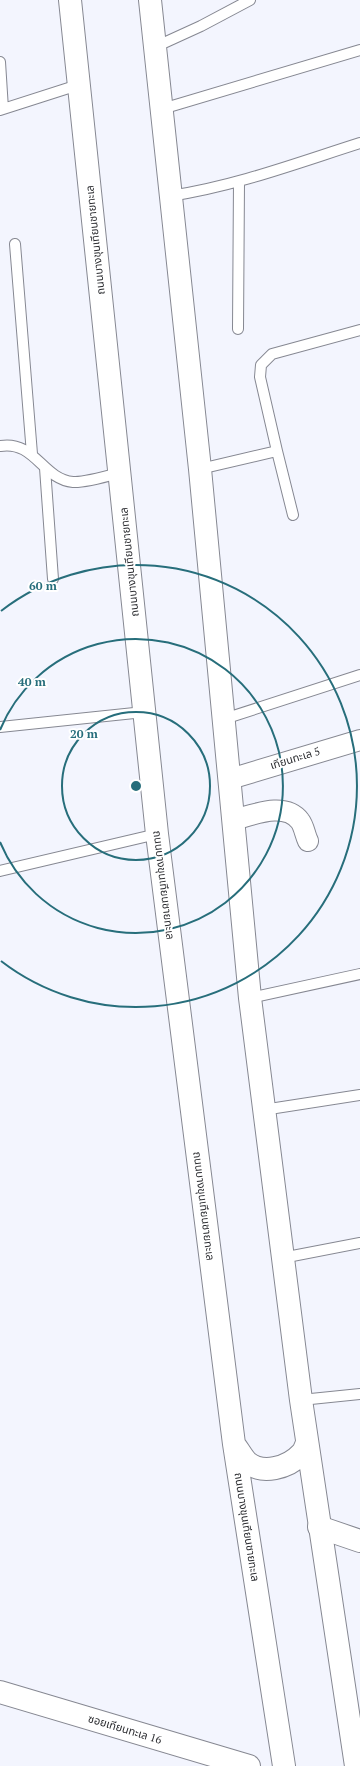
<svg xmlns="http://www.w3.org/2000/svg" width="360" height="1766" font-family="'PT Serif','Noto Sans Thai',serif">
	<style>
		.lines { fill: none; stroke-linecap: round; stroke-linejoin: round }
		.service-casing { stroke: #868892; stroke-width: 12 }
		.minor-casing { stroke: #868892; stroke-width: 22 }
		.tertiary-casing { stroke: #868892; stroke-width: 24 }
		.secondary-casing { stroke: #868892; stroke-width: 24 }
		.service { stroke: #fff; stroke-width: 10 }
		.minor { stroke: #fff; stroke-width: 20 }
		.tertiary { stroke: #fff; stroke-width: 22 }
		.secondary { stroke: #fff; stroke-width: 22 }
		.ring { fill: none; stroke: #276e7b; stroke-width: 2 }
		.labels { text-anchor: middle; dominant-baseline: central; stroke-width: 4; stroke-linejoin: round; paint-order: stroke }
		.street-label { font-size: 11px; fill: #2b2c30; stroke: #fff }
		.centre { fill: #276e7b; stroke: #fff; stroke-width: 2 }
		.ring-label { font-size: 12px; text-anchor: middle; font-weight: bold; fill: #276e7b; stroke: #fff; stroke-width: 4; stroke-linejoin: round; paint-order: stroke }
	</style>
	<rect width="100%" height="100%" fill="#f3f5fe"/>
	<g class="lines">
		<defs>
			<path id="service" d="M155,47L201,26L250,0
				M0,62L3,109
				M162,109L360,50
				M0,110L78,85
				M170,196C236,186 297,163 360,143
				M15,244L32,454
				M238,329L239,182
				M0,446C35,440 42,479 73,482C83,483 108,476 119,473
				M45,468L53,579
				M200,469L277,451
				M293,515L277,451L260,377L261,365L272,354L360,330
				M224,719L360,675
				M0,727L144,712
				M0,871L157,834
				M250,998L360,974
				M263,1110L360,1095
				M282,1258L360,1243
				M301,1400L360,1394"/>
			<path id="minor" d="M230,779L360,740
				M233,820C253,815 285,801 300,821C304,826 305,835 308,841"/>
			<path id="tertiary" d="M319,1527L360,1541
				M0,1692L249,1766"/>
			<path id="secondary" d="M70,0L157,834L234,1444L284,1766
				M150,0L200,469L250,998L301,1400L356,1766
				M234,1444C238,1449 242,1457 247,1462C262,1475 288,1468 301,1454C304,1452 305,1447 307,1443"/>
		</defs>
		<use href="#service" class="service-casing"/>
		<use href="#minor" class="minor-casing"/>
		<use href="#tertiary" class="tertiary-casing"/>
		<use href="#secondary" class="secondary-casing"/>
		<use href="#service" class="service"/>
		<use href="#minor" class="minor"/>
		<use href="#tertiary" class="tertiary"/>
		<use href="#secondary" class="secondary"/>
	</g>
	<g class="ring">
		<circle cx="136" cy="786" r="74"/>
		<path d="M0 730A147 147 0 1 1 0 842"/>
		<path d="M1 611A221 221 0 1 1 1 961"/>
	</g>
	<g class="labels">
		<g class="street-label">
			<text transform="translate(95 240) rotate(-96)">ถนนบางขุนเทียนชายทะเล</text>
			<text transform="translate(129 562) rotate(-96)">ถนนบางขุนเทียนชายทะเล</text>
			<text transform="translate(295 758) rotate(-17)">เทียนทะเล 5</text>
			<text transform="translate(164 885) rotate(83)">ถนนบางขุนเทียนชายทะเล</text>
			<text transform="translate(204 1206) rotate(83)">ถนนบางขุนเทียนชายทะเล</text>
			<text transform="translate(247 1527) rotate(81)">ถนนบางขุนเทียนชายทะเล</text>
			<text transform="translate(125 1729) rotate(17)">ซอยเทียนทะเล 16</text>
		</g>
	</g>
	<circle cx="136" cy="786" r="6" class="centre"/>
	<g class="ring-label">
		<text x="43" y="590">60 m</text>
		<text x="32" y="686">40 m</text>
		<text x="84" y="738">20 m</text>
	</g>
</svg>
